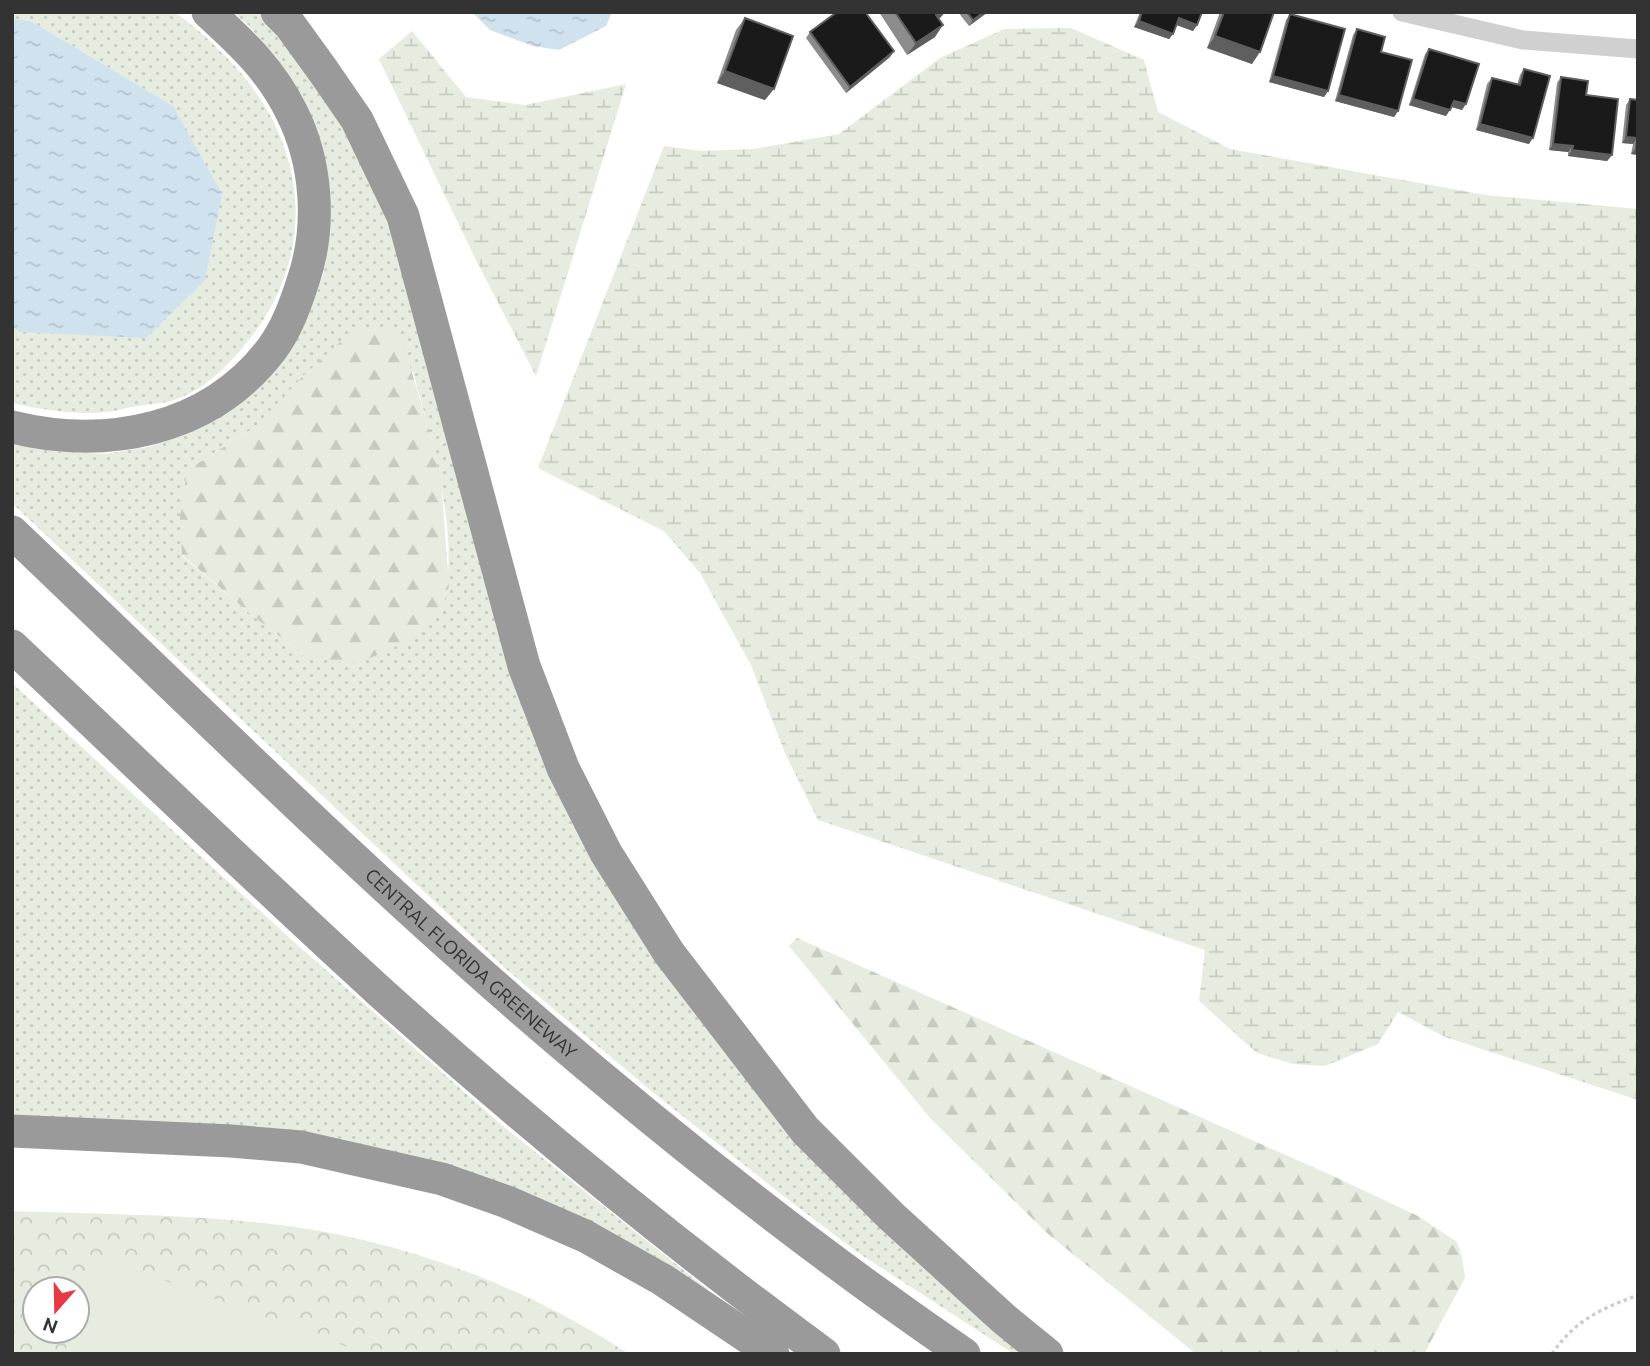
<svg xmlns="http://www.w3.org/2000/svg" width="1650" height="1366" font-family="Ubuntu,sans-serif">
	<style>
		.grass { fill: url(#grass-dots); fill-rule: evenodd }
		.forest { fill: url(#forest-firs) }
		.wetland { fill: url(#wetland-marsh) }
		.park { fill: url(#park-crowns); fill-rule: evenodd }
		.garden { fill: #e6ecdf }
		.water { fill: url(#water-ripples) }
		.lines { fill: none; stroke-linecap: round; stroke-linejoin: round }
		.path { stroke: #cdcdcd; stroke-width: 3.5; stroke-dasharray: 3.5 3.5; stroke-linecap: butt }
		.street { stroke: #d0d0d0; stroke-width: 19 }
		.highway { stroke: #9a9a9a; stroke-width: 33 }
		.wall { fill: #8c8c8c }
		.shaded-wall { fill: #5f5f5f }
		.building { fill: #1a1a1a; stroke: #5f5f5f; stroke-width: 2 }
		.labels { text-anchor: middle; dominant-baseline: central; stroke-width: 7; stroke-linejoin: round; paint-order: stroke }
		.street-label { font-size: 19px; fill: #333; stroke: #fff }
	</style>
	<defs>
		<pattern id="grass-dots" width="8" height="8" patternUnits="userSpaceOnUse" patternTransform="scale(1.75)"><rect width="8" height="8" fill="#e6ecdf"/><path d="M2 2h.1M6 6h.1" fill="none" stroke="#c6cbc0" stroke-width="1.8" stroke-linecap="round"/></pattern>
		<pattern id="forest-firs" width="22" height="20" patternUnits="userSpaceOnUse" patternTransform="scale(1.75)"><rect width="22" height="20" fill="#e6ecdf"/><path d="M5 1l3.5 6h-7zM16 11l3.5 6h-7z" fill="#c6cbc0"/></pattern>
		<pattern id="wetland-marsh" width="20" height="14" patternUnits="userSpaceOnUse" patternTransform="scale(1.75)"><rect width="20" height="14" fill="#e6ecdf"/><path d="M1 5h8M5 5V1M11 12h8M15 12V8" fill="none" stroke="#c6cbc0"/></pattern>
		<pattern id="park-crowns" width="20" height="18" patternUnits="userSpaceOnUse" patternTransform="scale(1.75)"><rect width="20" height="18" fill="#e6ecdf"/><path d="M2 6a3 3 0 1 1 6 0M12 15a3 3 0 1 1 6 0" fill="none" stroke="#c6cbc0"/></pattern>
		<pattern id="water-ripples" width="26" height="14" patternUnits="userSpaceOnUse" patternTransform="scale(1.75)"><rect width="26" height="14" fill="#cfe2ee"/><path d="M2 4q2-2 4 0t4 0M15 11q2-2 4 0t4 0" fill="none" stroke="#b2c2cd"/></pattern>
	</defs>
	<rect width="100%" height="100%" fill="#fff"/>
	<path class="grass" d="M12,12C51,12 90,12 129,12C142,12 159,9 171,12C186,16 217,48 228,59C308,140 320,252 248,341C231,362 210,385 184,396C170,403 153,404 138,406C127,407 117,411 107,412C75,415 43,410 12,403V326L19,332L173,106L31,21L12,19Z
		M233,12H261L320,84L385,200L491,591L681,989L1031,1354H1014L857,1252L786,1198L655,1094L506,969L12,503V443L55,451L105,454L148,447L180,436L212,420L299,331L314,300L324,272L329,239L299,93L276,57L249,26ZM413,372C432,440 462,540 442,609L305,656L253,616L182,556L187,470L254,428Z
		M12,683L293,941L504,1127L726,1304L478,1184L12,1124Z"/>
	<path class="forest" d="M386,327L402,340L428,426L441,478L449,586L442,609L410,640L368,659L349,664L305,656L253,616L182,555L180,517L187,470L254,428L303,376L350,333Z
		M797,938L1333,1176L1418,1216L1457,1242L1462,1257L1465,1278L1424,1354H1196L1047,1233L930,1118L789,946Z"/>
	<path class="wetland" d="M1071,28L1144,60L1158,112L1230,149L1486,195L1638,209V1100L1445,1037L1398,1012L1378,1044L1325,1066L1293,1064L1257,1053L1199,1001L1205,950L818,820L785,753L751,665L700,573L664,531L538,468L664,146L702,151L753,149L839,134L940,58L1004,29Z
		M412,31L466,97L525,105L626,84L536,376L475,258L379,59Z"/>
	<path class="park" d="M12,1211C95,1214 179,1214 262,1223C392,1236 520,1283 629,1354H12ZM35,1289H77V1331H35Z"/>
	<path class="garden" d="M99,1257L367,1354H64L72,1331H77V1318Z"/>
	<path class="water" d="M472,12H612L606,26L559,50L533,46L490,30Z
		M12,19L31,21L173,106L222,194L205,280L146,338L19,332L12,326Z"/>
	<g class="lines">
		<path class="path" d="M1552,1354C1575,1320 1601,1309 1638,1295"/>
		<path class="street" d="M1402,12L1523,40L1638,49"/>
		<g class="highway">
			<path d="M277,12L290,25L324,72L357,120L403,216L524,666L563,768L606,853L669,953L805,1130L891,1216L1004,1319L1047,1354"/>
			<path d="M12,427C106,450 209,431 271,350C287,329 296,303 304,278C321,226 317,163 292,113C271,70 243,44 208,12"/>
			<path id="s1" d="M12,532C180,692 345,856 520,1008C662,1131 809,1248 964,1354"/>
			<path d="M12,646C134,761 255,878 379,991C521,1119 670,1241 824,1354"/>
			<path d="M12,1131L231,1141L301,1147L442,1179L507,1202L585,1236L663,1280L773,1354"/>
		</g>
	</g>
	<path class="wall" d="M879,12H945L939,19L935,37L907,55Z
		M958,12H988L969,26Z
		M1140,12H1202L1197,25L1193,31L1176,25L1173,34L1169,39L1134,27Z
		M1220,12H1274L1252,64L1207,48Z
		M1290,14L1328,91L1324,97L1269,82L1286,20Z
		M745,18L765,100L717,83L736,30Z
		M1357,29L1381,52L1398,111L1394,117L1335,101L1353,35Z
		M810,32L890,57L846,93L806,38Z
		M1429,49L1462,110L1451,107L1446,116L1409,105L1425,54Z
		M1524,69L1529,144L1476,130L1487,84L1492,78L1517,85L1520,75Z
		M1561,77L1586,95L1612,155L1607,161L1568,156V152L1549,150L1557,83Z
		M1630,99L1638,100V155L1631,154L1633,144L1622,143L1626,105Z"/>
	<path class="shaded-wall" d="M940,12H945L941,17L927,27L936,15Z
		M984,12H988L969,26L973,20Z
		M1179,18L1197,25L1193,31L1174,24Z
		M1139,21L1173,34L1169,39L1134,27Z
		M943,25L935,37L907,55L916,43Z
		M1215,36L1260,52L1252,64L1207,48Z
		M894,51L890,57L846,93L850,87Z
		M725,71L774,89L765,100L717,83Z
		M1273,76L1328,91L1324,97L1269,82Z
		M1339,95L1398,111L1394,117L1335,101Z
		M1413,99L1450,110L1446,116L1409,105Z
		M1454,101L1466,104L1462,110L1449,106Z
		M1480,124L1533,138L1529,144L1476,130Z
		M1626,137L1637,138L1633,144L1622,143Z
		M1553,144L1573,146L1568,152L1549,150Z
		M1636,148H1638V155L1631,154Z
		M1572,150L1612,155L1607,161L1568,156Z"/>
	<path class="building" d="M837,12H865L894,51L850,87L810,32Z
		M895,12H940L936,15L943,25L916,43Z
		M967,12H984L973,20Z
		M1142,12H1202L1197,25L1179,18L1173,34L1139,21Z
		M1224,12H1274L1260,52L1215,36Z
		M1290,14L1345,29L1328,91L1273,76Z
		M745,18L793,36L774,89L725,71Z
		M1357,29L1385,37L1381,52L1412,60L1398,111L1339,95Z
		M1429,49L1479,64L1466,104L1454,101L1450,110L1413,99Z
		M1524,69L1550,76L1533,138L1480,124L1492,78L1520,85Z
		M1561,77L1588,81L1586,95L1618,99L1612,155L1572,150L1573,146L1553,144Z
		M1630,99L1638,100V148H1636L1637,138L1626,137Z"/>
	<g class="labels">
		<g class="street-label">
			<text stroke="none"><textPath href="#s1" startOffset="630">CENTRAL FLORIDA GREENEWAY</textPath></text>
		</g>
	</g>
	<rect width="1650" height="1366" fill="none" stroke="#333333" stroke-width="28"/>
	<g transform="translate(56 1310) rotate(200)"><circle r="33" fill="#ffffff" stroke="#adadad" stroke-width="2"/>
	<path d="M0-5L12 26L0 18L-12 26Z" fill="#e63946"/>
	<text y="-10" font-size="19" font-weight="bold" text-anchor="middle" fill="#333333">N</text>
	</g>
</svg>
